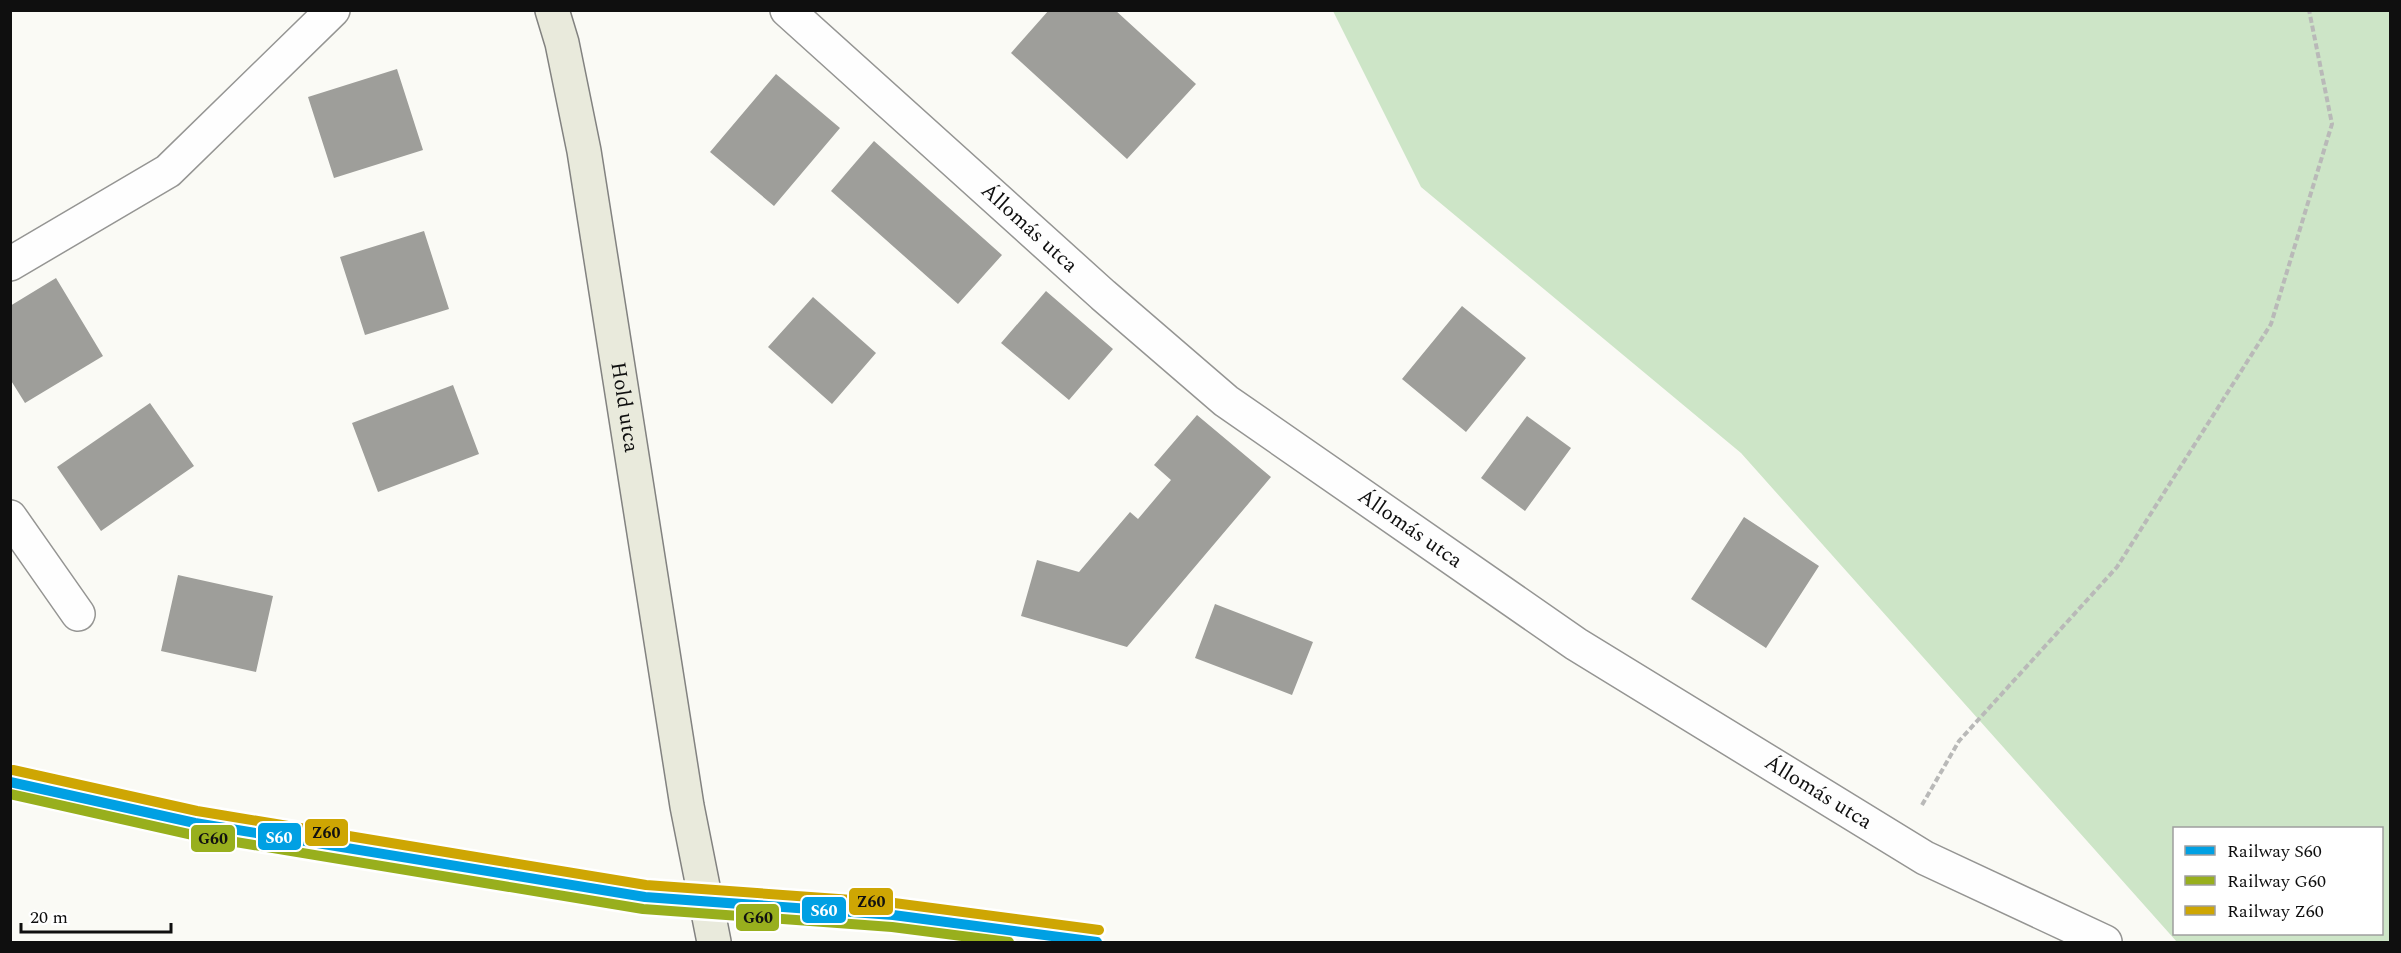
<svg xmlns="http://www.w3.org/2000/svg" width="2401" height="953" font-family="Spectral,serif">
	<style>
		.forest { fill: #cde5c7; fill-rule: evenodd }
		.building { fill: #9e9e9a }
		.lines { fill: none; stroke-linecap: round; stroke-linejoin: round }
		.minor-casing { stroke: #959593; stroke-width: 36 }
		.primary-casing { stroke: #828280; stroke-width: 36 }
		.path { stroke: #b9b9b8; stroke-width: 4; stroke-dasharray: 6 3; stroke-linecap: butt }
		.minor { stroke: #fefefe; stroke-width: 33 }
		.primary { stroke: #e9eadc; stroke-width: 33 }
		.rail-1-casing { stroke: #fff; stroke-width: 15 }
		.rail-2-casing { stroke: #fff; stroke-width: 15 }
		.rail-3-casing { stroke: #fff; stroke-width: 15 }
		.rail-1 { stroke: #00a0e3; stroke-width: 10 }
		.rail-2 { stroke: #98af1d; stroke-width: 10 }
		.rail-3 { stroke: #cea603; stroke-width: 10 }
		.labels { text-anchor: middle; dominant-baseline: central; stroke-width: 6; stroke-linejoin: round; paint-order: stroke }
		.street-label { font-size: 21px; fill: #0f0f0f; stroke: #fff }
		.line-badge { stroke: #fff; stroke-width: 2 }
		.badge-label { font-size: 16px; text-anchor: middle; font-weight: bold; fill: #fff }
		.pale-badge-label { font-size: 16px; text-anchor: middle; font-weight: bold; fill: #111 }
	</style>
	<rect width="100%" height="100%" fill="#fafaf5"/>
	<path class="forest" d="M1333,11H2390V942H2177L1741,453L1421,187ZM2174,828H2382V934H2174Z"/>
	<path class="building" d="M1049,10H1115L1196,84L1127,159L1011,53Z
		M397,69L423,150L334,178L308,97Z
		M776,74L840,128L774,206L710,152Z
		M874,141L1002,255L958,304L831,191Z
		M424,231L449,309L365,335L340,257Z
		M56,278L103,356L25,403L10,379V306Z
		M1046,291L1113,349L1069,400L1001,343Z
		M813,297L876,353L832,404L768,347Z
		M1462,306L1526,358L1466,432L1402,379Z
		M453,385L479,454L378,492L352,423Z
		M150,403L194,466L101,531L57,467Z
		M1197,415L1271,477L1127,647L1021,616L1037,560L1079,572L1130,512L1138,519L1171,480L1154,465Z
		M1527,416L1571,448L1525,511L1481,478Z
		M1744,517L1819,566L1766,648L1691,599Z
		M178,575L273,596L256,672L161,651Z
		M1215,604L1313,642L1292,695L1195,658Z"/>
	<g class="lines">
		<defs>
			<g id="minor">
				<path id="s1" d="M787,10L1103,295L1226,401L1576,644L1925,858L2105,942"/>
				<path d="M10,264L168,171L333,10"/>
				<path d="M10,517L78,614"/>
			</g>
			<g id="primary">
				<path id="s2" d="M552,10L562,43L584,151L687,806L714,942"/>
			</g>
		</defs>
		<use href="#minor" class="minor-casing"/>
		<use href="#primary" class="primary-casing"/>
		<path class="path" d="M1922,805L1959,741L2117,567L2271,324L2332,124L2309,10"/>
		<use href="#minor" class="minor"/>
		<use href="#primary" class="primary"/>
		<defs>
			<path id="rail-1" d="M10,782L195,823L645,897L893,915L1097,942"/>
			<path id="rail-2" d="M10,794L193,835L643,909L892,927L1009,942"/>
			<path id="rail-3" d="M13,770L197,811L646,885L894,903L1099,930"/>
		</defs>
		<use href="#rail-1" class="rail-1-casing"/>
		<use href="#rail-2" class="rail-2-casing"/>
		<use href="#rail-3" class="rail-3-casing"/>
		<use href="#rail-1" class="rail-1"/>
		<use href="#rail-2" class="rail-2"/>
		<use href="#rail-3" class="rail-3"/>
	</g>
	<g class="labels">
		<g class="street-label">
			<text stroke="none"><textPath href="#s1" startOffset="326">Állomás utca</textPath></text>
			<text stroke="none"><textPath href="#s2" startOffset="404">Hold utca</textPath></text>
			<text stroke="none"><textPath href="#s1" startOffset="812">Állomás utca</textPath></text>
			<text stroke="none"><textPath href="#s1" startOffset="1298">Állomás utca</textPath></text>
		</g>
	</g>
	<g class="line-badge">
		<rect x="304" y="818" width="45" height="29" rx="6" fill="#cea603"/>
		<rect x="257" y="822" width="45" height="29" rx="6" fill="#00a0e3"/>
		<rect x="190" y="824" width="46" height="29" rx="6" fill="#98af1d"/>
		<rect x="848" y="887" width="46" height="29" rx="6" fill="#cea603"/>
		<rect x="801" y="896" width="46" height="28" rx="6" fill="#00a0e3"/>
		<rect x="735" y="903" width="45" height="29" rx="6" fill="#98af1d"/>
	</g>
	<g class="badge-label">
		<text x="279" y="843">S60</text>
		<text x="824" y="916">S60</text>
	</g>
	<g class="pale-badge-label">
		<text x="326" y="838">Z60</text>
		<text x="213" y="844">G60</text>
		<text x="871" y="907">Z60</text>
		<text x="758" y="923">G60</text>
	</g>
	<rect width="2401" height="953" fill="none" stroke="#0f0f0f" stroke-width="24"/>
	<rect x="2173" y="827" width="210" height="108" fill="#ffffff" stroke="#9f9f9f" stroke-width="1.5"/>
	<rect x="2185" y="846" width="30" height="9" fill="#00a0e3" stroke="#9f9f9f" stroke-width="1.5"/>
	<text x="2227" y="857" font-size="18" fill="#0f0f0f">Railway S60</text>
	<rect x="2185" y="876" width="30" height="9" fill="#98af1d" stroke="#9f9f9f" stroke-width="1.5"/>
	<text x="2227" y="887" font-size="18" fill="#0f0f0f">Railway G60</text>
	<rect x="2185" y="906" width="30" height="9" fill="#cea603" stroke="#9f9f9f" stroke-width="1.5"/>
	<text x="2227" y="917" font-size="18" fill="#0f0f0f">Railway Z60</text>
	<path d="M21 923v9h150v-9" fill="none" stroke="#0f0f0f" stroke-width="3"/>
	<text x="30" y="923" font-size="18" fill="#0f0f0f" stroke="#ffffff" stroke-width="4.5" paint-order="stroke">20 m</text>
</svg>
